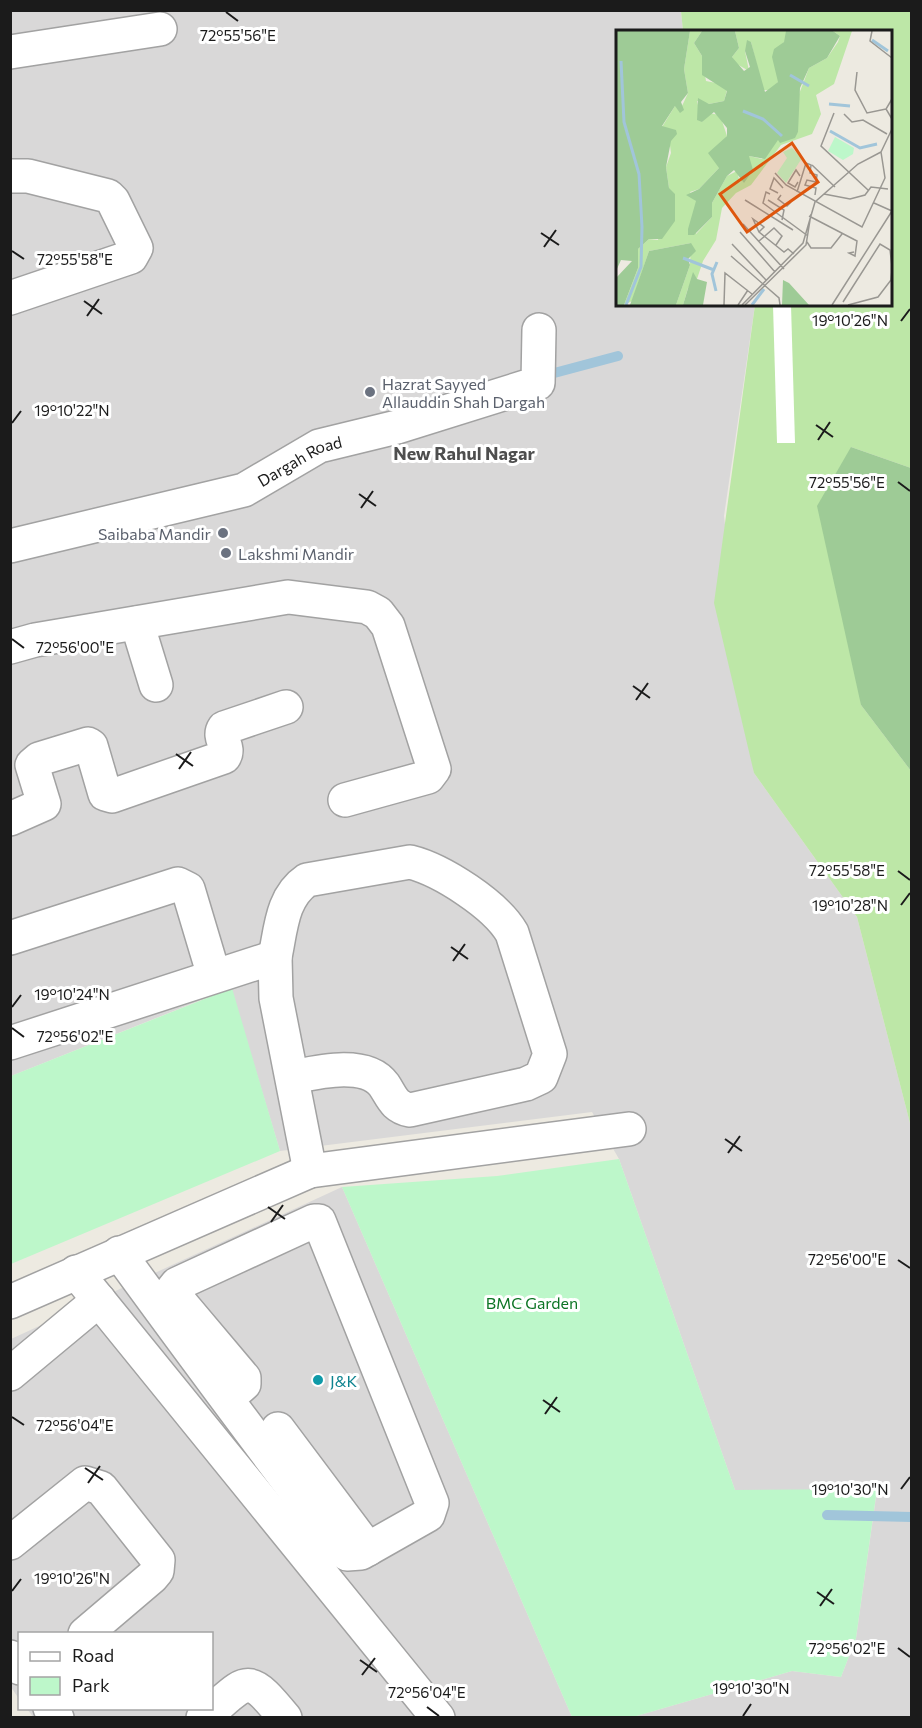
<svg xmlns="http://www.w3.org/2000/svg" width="922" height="1728" font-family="Commissioner,sans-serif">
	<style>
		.residential { fill: #d9d8d8 }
		.grass { fill: #bde7a7 }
		.forest { fill: #9ecb96 }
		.park { fill: #bdf7ca }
		.pier { fill: #fff }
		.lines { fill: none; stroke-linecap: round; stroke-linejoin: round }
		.stream { stroke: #a1c5da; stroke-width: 10 }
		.minor-casing { stroke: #a2a2a2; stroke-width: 36 }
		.minor { stroke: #fff; stroke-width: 33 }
		.ticks { fill: none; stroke: #1b1b1b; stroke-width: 2 }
		.worship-dot { fill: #6b7280; stroke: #fff; stroke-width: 2 }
		.culture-dot { fill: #0f9aa8; stroke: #fff; stroke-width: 2 }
		.labels { text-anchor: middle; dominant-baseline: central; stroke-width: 6; stroke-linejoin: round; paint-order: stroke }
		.worship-label { font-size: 16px; fill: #5b616d; stroke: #fff; text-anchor: start }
		.street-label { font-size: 16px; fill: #1b1b1b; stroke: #fff }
		.park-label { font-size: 16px; fill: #0d7525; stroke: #fff }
		.culture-label { font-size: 16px; fill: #0d838f; stroke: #fff; text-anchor: start }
		.neighbourhood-label { font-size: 18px; font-weight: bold; fill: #4e4e4e; stroke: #fff }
		.inset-river { fill: none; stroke: #a1c5da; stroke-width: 3 }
		.inset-road { fill: none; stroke: #999792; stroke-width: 1.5 }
		.view { fill: #de560d; fill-opacity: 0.15; stroke: #de560d; stroke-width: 3 }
		.inset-edge { fill: none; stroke: #1b1b1b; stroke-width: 3 }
		.ticks-label { font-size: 15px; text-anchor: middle; fill: #1b1b1b; stroke: #fff; stroke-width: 6; stroke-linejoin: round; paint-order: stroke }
	</style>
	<rect width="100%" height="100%" fill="#edeae1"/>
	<path class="residential" d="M11,11H681L683,31L618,32V304L755,305L724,516L754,773L857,917L911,1127V1717H633L792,1671L841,1677L856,1638L877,1490H735L619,1159L592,1112L280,1151L231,988L11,1076L10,68L166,45L157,16L11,36Z
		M342,1187L572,1717L34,1718L27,1709L212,1708V1634H20L19,1699L11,1687V1339Z"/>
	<path class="grass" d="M681,11H911V468L851,447L861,705L911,771V1127L857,917L754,773L714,603L755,305L890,304V32L683,31Z"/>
	<path class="forest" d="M851,447L911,468V771L861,705L817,506Z"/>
	<path class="park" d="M232,988L280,1151L11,1264V1076Z
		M619,1159L735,1490L877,1489L856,1638L841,1677L792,1671L633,1717H572L342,1187L497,1176Z"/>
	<path class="pier" d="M773,305H791L795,443H777Z"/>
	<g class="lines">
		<path class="stream" d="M543,376L618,356
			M827,1515L912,1517"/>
		<defs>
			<g id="minor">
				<path d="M10,52L160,29"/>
				<path d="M10,176H28L108,196L113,201L136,248L131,257L10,298"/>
				<path id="s1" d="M10,546L244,490L319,446L397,427L538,383L539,330"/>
				<path d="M137,623L156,685"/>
				<path d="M10,647L35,640L288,597L367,607L378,613L388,626L434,769L428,777L345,800"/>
				<path d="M10,819L44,804L32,765L39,759L88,744L91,746L105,794L112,796L224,757C231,747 217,738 224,728L286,707"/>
				<path d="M10,938L178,884L188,889L214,976"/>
				<path d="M275,957C281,928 282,897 307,880L410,862C442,870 496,905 512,933L550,1054L541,1077L526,1084L410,1110C394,1107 392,1097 384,1085C366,1060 317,1072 293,1077"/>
				<path d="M10,1043L275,957L276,998L310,1171"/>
				<path d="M119,1253C191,1352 265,1451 339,1549L347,1554L361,1553L428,1515L432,1503L319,1221H314L177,1284L173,1289L174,1295L244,1378V1384L227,1399"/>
				<path d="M76,1272L438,1718"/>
				<path d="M10,1302L310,1171L629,1129"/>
				<path d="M10,1374L99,1300"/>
				<path d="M278,1429L368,1549"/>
				<path d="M10,1543L85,1483L101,1488L158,1560L157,1571L152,1577L85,1634"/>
				<path d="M10,1657L20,1668"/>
				<path d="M50,1708L57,1718"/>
				<path d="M203,1718C248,1681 245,1669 285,1718"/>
			</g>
		</defs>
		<use href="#minor" class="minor-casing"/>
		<use href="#minor" class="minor"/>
	</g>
	<path class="ticks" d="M226,12L238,21M541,233L559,245M544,247L556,230M12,251L24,259M84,301L102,314M87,316L99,299M901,321L910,309M12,423L21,411M816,425L833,437M818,440L830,422M898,482L910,491M359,494L376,506M361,508L373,491M12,639L24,648M633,686L650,698M636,700L648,683M176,754L193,766M179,769L191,752M898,871L910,880M901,905L910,893M451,947L468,959M453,961L465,944M12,1007L21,995M12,1028L24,1037M725,1139L742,1151M728,1153L740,1136M268,1207L285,1219M271,1222L283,1205M898,1260L910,1268M543,1400L560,1412M545,1414L557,1397M12,1417L24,1425M85,1468L103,1480M88,1483L100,1466M901,1489L910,1477M12,1591L21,1579M817,1592L834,1604M820,1606L832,1589M898,1648L910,1657M360,1660L377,1672M362,1675L375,1658M427,1707L439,1716M743,1716L751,1704"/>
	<g class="worship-dot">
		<circle cx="370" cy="392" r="6"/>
		<circle cx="223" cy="533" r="6"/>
		<circle cx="226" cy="553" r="6"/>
	</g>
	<circle class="culture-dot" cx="318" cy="1380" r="6"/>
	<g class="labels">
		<g class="worship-label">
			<text x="382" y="383">Hazrat Sayyed<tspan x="382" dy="18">Allauddin Shah Dargah</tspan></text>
			<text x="211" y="533" text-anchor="end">Saibaba Mandir</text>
			<text x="238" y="553">Lakshmi Mandir</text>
		</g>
		<g class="street-label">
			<text stroke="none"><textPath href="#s1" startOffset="304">Dargah Road</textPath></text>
		</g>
		<g class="park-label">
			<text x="532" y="1302">BMC Garden</text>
		</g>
		<g class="culture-label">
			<text x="330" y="1380">J&amp;K</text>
		</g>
		<g class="neighbourhood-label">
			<text x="464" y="453">New Rahul Nagar</text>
		</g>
	</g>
	<g transform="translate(616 30)">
		<rect width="276" height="276" fill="#edeae1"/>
		<path d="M74,1H86L78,13L86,26L90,51L105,54L111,60L108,71L93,74L81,71L86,92L92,83L104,85L111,106L103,117V138L83,159L74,162L80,171V204L96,187V173L111,146L121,141L124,153L133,126L146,129L162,109L182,102L180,72L193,38L211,28L222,12L224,6L217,1H236L218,54L200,65L205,84L196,104L165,115L135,155L120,163L106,178L100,210L87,231L81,249L72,258L67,275H60L74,235L75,213L33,221L16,271L8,275L22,238V219L33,209L42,210L53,158L50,137L55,123L52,101L46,97L59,76H66L72,63L68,39ZM119,1H176L163,19L162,52L156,60H147L135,12L129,21L133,41L119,33L116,27L123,18Z" fill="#bde7a7"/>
		<path d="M0,1H74L68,39L72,63L65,72L68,80L64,83L59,76L46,96L60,100L61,104L55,111L50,137L53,158L59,164V191L46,209H33L22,219V238L8,275H0V248L16,231L5,230L0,241ZM86,1H119L123,18L116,27L128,41L134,37L129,21L131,10L135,12L149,62L162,52L156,27L158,19L168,12L170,1H217L224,6L211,28L193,38L184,58L182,102L179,108L164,113L162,110L149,129L133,126L137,140L128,153L118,140L111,146L96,173V187L78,205H72V199L80,171L70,165L83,159L103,138L92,123L111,106V98L98,82L86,92L81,90L82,68L93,74L108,71L111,61L86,45V26L78,13ZM75,213L80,221L72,229L74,235L60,275H14L33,221ZM77,242L81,249L91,252L87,275H67ZM167,250L173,253L193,275H166Z" fill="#9ecb96"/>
		<path d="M219,107L238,118L237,124L227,130L212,121ZM176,118L186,128L170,153L161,143L171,128L167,122Z" fill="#bdf7ca"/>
		<path class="inset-river" d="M256,10L272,21M5,31L8,92L23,144L26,197L25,237L10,275M174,45L193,56M213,74L234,76M127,81L147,89L166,106M214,101L244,118L261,114M67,228L98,240M100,261L96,244L101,232M136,275L148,259"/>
		<path class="inset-road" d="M256,1L254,11L276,28M241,42L239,60L251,83L270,79M276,69L270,79L276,89M218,83L205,116L252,160M228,84L236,92L247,90L271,104M265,122L276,99M196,135L219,157M159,143L170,155L246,197L269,148L265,122M182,152L179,157L172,153L180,140L184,146M181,162L190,133L195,135L194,143L201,145L200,152L191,150L189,155L200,158L199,165M162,163L154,159L158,148L167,158M154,164L150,162L147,173L192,206M208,164L234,169L249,165L255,157L272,159M165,165L162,169L171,176L175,172M129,170L177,200M152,170L168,180L166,190M258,173L276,181M193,186L241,211L239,226L233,223L238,222M127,194L168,239M124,202L159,242M143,202L148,197L137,189L143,202L168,222L172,219L178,224M143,211L158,198L166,206L160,215M191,212L195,218H215L226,204M116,214L150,250M115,226L163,268L164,275M227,272L264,214L274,220L276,236M108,275L109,243L136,264M122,275L132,260M126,275L187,213L199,172L242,134L265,122M129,275L190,215L195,184M216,275L276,181M232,275L262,267L275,250L276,240"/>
		<path class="view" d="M176,113L202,152L131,202L104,164Z"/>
		<rect width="276" height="276" class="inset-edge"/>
	</g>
	<g class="ticks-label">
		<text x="238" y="41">72°55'56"E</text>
		<text x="75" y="265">72°55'58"E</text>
		<text x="850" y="326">19°10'26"N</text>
		<text x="72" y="416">19°10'22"N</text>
		<text x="847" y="488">72°55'56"E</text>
		<text x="75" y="653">72°56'00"E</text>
		<text x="847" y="876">72°55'58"E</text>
		<text x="850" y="911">19°10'28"N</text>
		<text x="72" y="1000">19°10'24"N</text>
		<text x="75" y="1042">72°56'02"E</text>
		<text x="847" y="1265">72°56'00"E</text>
		<text x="75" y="1431">72°56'04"E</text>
		<text x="850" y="1495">19°10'30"N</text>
		<text x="72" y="1584">19°10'26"N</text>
		<text x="847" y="1654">72°56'02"E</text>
		<text x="751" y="1694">19°10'30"N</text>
		<text x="427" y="1698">72°56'04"E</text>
	</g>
	<rect width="922" height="1728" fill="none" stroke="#1b1b1b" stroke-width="24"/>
	<rect x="18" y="1632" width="195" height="78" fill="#ffffff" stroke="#a4a4a4" stroke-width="1.5"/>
	<rect x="30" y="1652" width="30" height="9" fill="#ffffff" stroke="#a4a4a4" stroke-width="1.5"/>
	<text x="72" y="1662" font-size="18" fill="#1b1b1b">Road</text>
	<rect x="30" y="1677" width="30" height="18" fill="#bdf7ca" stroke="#a4a4a4" stroke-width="1.5"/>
	<text x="72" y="1692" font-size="18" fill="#1b1b1b">Park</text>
</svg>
